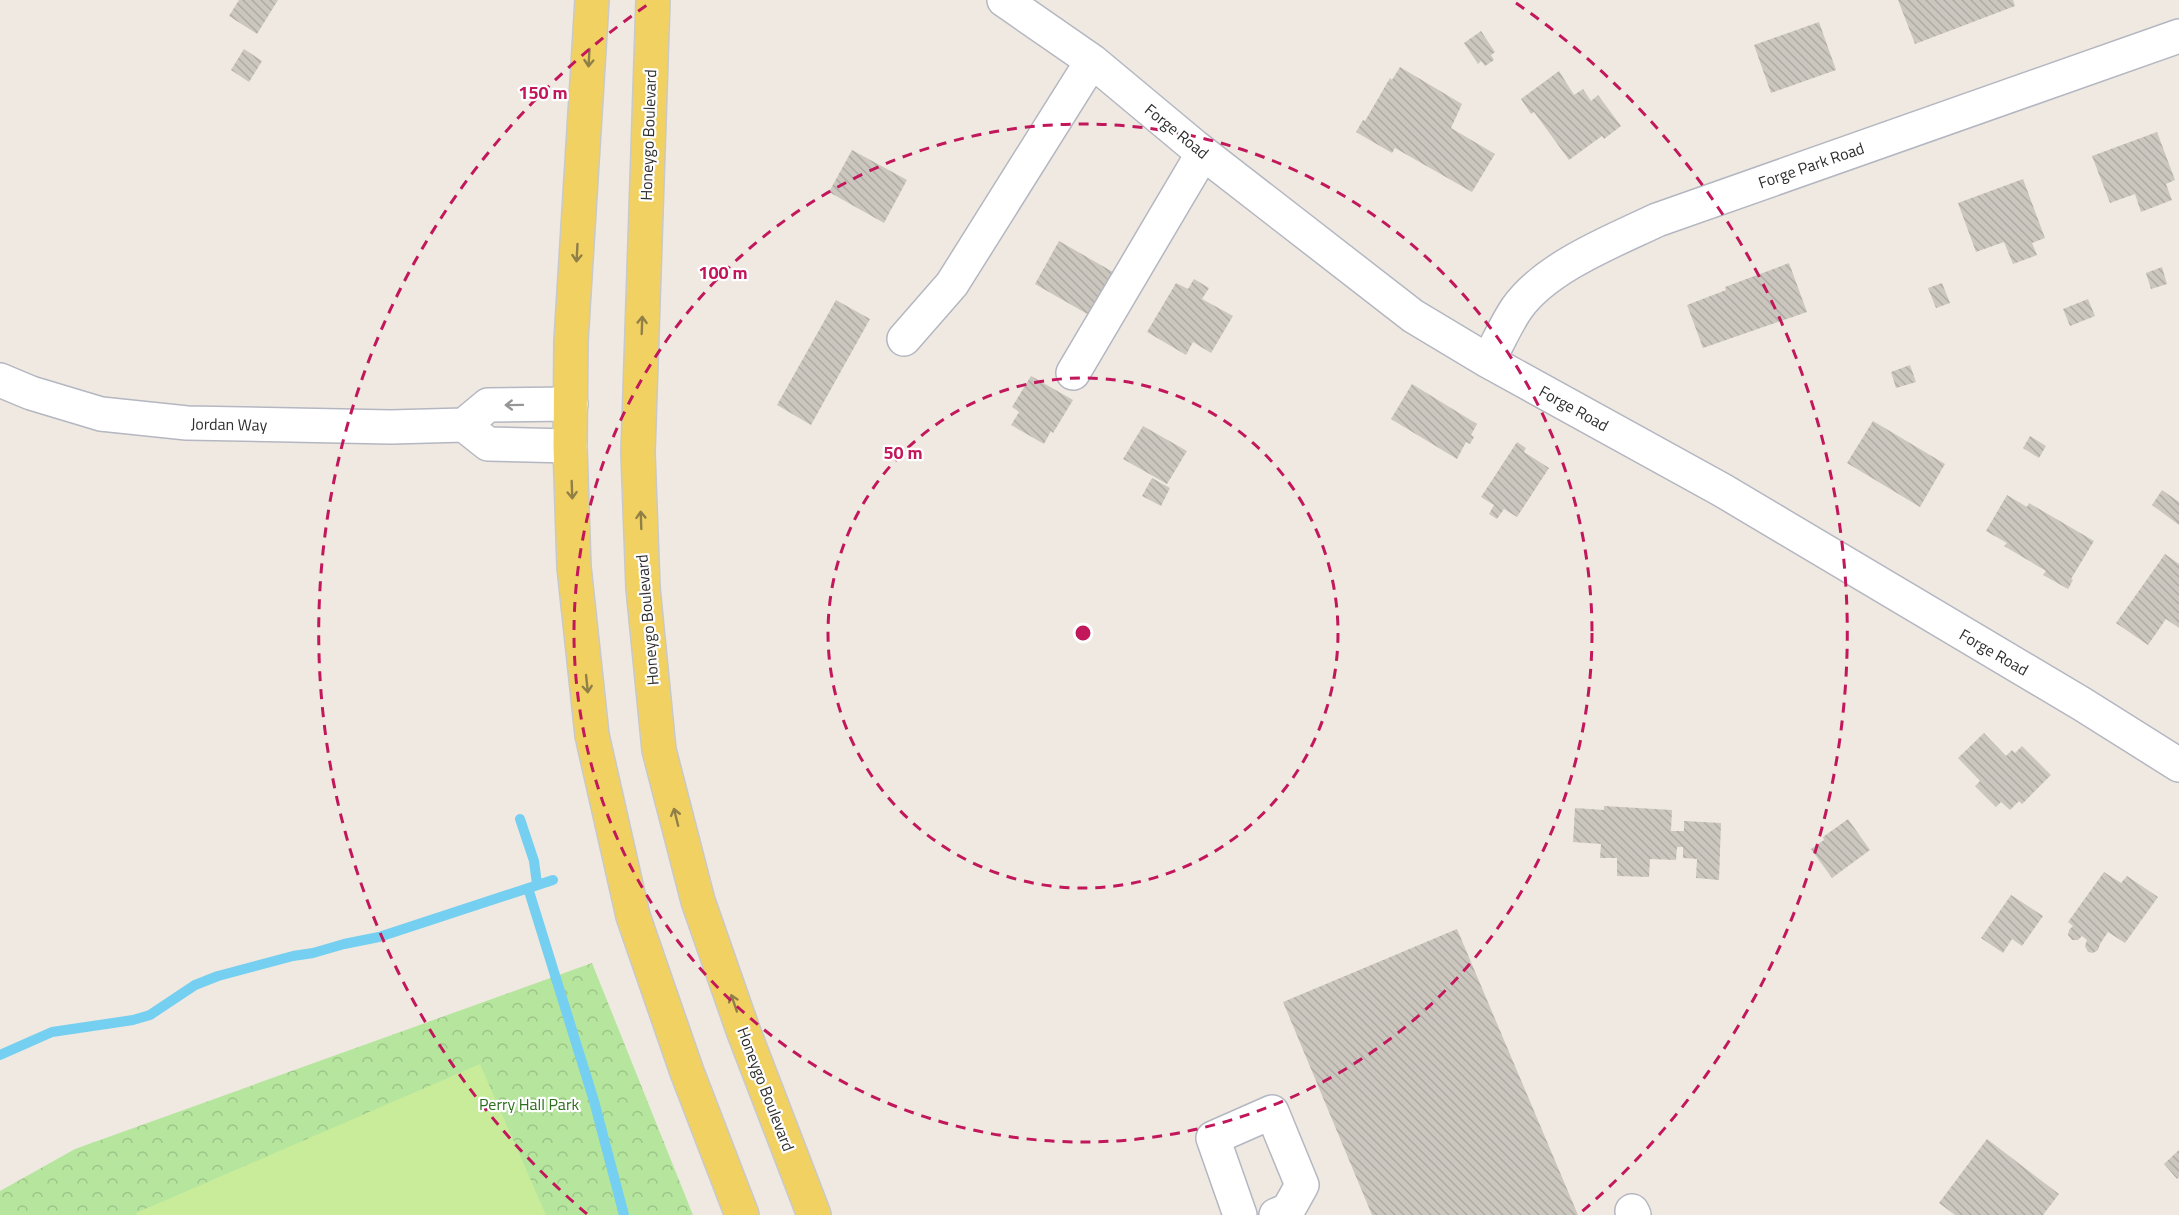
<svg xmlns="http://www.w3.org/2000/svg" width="2179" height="1215" font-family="'Titillium Web',sans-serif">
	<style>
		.park { fill: url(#park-crowns) }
		.pitch { fill: #c9ec9a }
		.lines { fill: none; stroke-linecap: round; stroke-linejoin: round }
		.stream { stroke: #75cff0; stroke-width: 10 }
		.building { fill: url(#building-back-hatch) }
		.minor-casing { stroke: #b4b7c1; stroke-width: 36 }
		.major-casing { stroke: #c9c9c9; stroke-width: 36 }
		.minor { stroke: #fff; stroke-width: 33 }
		.major { stroke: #f2d163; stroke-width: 33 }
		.oneway { stroke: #908048 }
		.oneway2 { stroke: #969696 }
		.ring { fill: none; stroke: #c2185b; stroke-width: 3; stroke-dasharray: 10 8 }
		.labels { text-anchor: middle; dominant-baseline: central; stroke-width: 4.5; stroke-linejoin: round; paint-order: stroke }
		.street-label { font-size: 16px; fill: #2e2e2e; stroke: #fff }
		.park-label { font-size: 16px; fill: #2c6e1b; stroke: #fff }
		.centre { fill: #c2185b; stroke: #fff; stroke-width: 3 }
		.ring-label { font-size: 18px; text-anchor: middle; font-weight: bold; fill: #c2185b; stroke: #fff; stroke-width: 4.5; stroke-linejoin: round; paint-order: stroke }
	</style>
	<defs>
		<pattern id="park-crowns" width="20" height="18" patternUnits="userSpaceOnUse" patternTransform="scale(1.5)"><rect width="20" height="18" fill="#b6e59e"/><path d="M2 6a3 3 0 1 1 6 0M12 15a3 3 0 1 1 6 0" fill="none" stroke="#9dc588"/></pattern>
		<pattern id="building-back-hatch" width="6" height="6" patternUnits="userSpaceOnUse" patternTransform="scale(1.5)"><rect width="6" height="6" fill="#cbc7bf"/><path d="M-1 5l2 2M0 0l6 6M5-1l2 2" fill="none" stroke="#afaba4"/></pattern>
	</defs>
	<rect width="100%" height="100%" fill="#efe9e1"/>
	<path class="park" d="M592,963L693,1215H0V1191L75,1149Z"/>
	<path class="pitch" d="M480,1064L546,1215H137L136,1213Z"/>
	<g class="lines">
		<path class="stream" d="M520,819L534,861L537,884
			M528,888L594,1101L624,1215
			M0,1055L52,1032L133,1020L150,1015L195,985L218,976L293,956L313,953L344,944L379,937L553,880"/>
	</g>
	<path class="building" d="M239,0H278L257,34L229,16Z
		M1898,0H2013L2015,6L1915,44Z
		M1819,22L1836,70L1771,93L1754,45Z
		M1481,31L1495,52L1491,55L1494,60L1485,66L1481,61L1478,64L1464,43Z
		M244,49L262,61L249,82L231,70Z
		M1400,67L1462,104L1451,128L1495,154L1472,192L1395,148L1392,153L1356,132L1363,120L1365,121L1390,78L1392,80Z
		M1559,71L1574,95L1583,89L1591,101L1598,95L1621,126L1604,139L1602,136L1569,160L1534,112L1531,114L1521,99Z
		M2157,132L2175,180L2166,184L2172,200L2141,212L2135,194L2110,203L2092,156Z
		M852,150L907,180L884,223L829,192Z
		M2023,179L2045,238L2032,243L2037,255L2013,264L2004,242L1976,252L1958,203Z
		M1059,241L1113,272L1089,315L1035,284Z
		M1789,263L1807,312L1703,348L1687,305L1726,290L1725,287Z
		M2162,267L2167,284L2151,289L2146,273Z
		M1194,279L1209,288L1202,299L1233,316L1211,353L1193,342L1186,355L1147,332L1176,283L1188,289Z
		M1942,283L1950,303L1936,308L1928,288Z
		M2088,299L2095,316L2070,326L2063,309Z
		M836,300L870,319L811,425L777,405Z
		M1910,365L1916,382L1896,388L1891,372Z
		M1031,376L1073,400L1053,433L1051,431L1044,444L1011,425L1019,412L1012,407Z
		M1412,384L1477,424L1471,435L1474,437L1470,444L1466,442L1457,459L1391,419Z
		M1873,421L1945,464L1920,507L1847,463Z
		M1143,426L1187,451L1167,484L1123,459Z
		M2030,436L2046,446L2039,458L2023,448Z
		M1517,442L1526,448L1524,452L1549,468L1517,517L1504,509L1497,519L1489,514L1494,505L1481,497Z
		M1152,478L1170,488L1161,506L1142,496Z
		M2162,490L2179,502V525L2152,505Z
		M2007,495L2027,507L2029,503L2094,541L2071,579L2073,580L2068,589L2043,575L2046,571L2004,546L2007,543L1986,531Z
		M2165,554L2179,564V628L2166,619L2148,645L2116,623Z
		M1984,733L2006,756L2012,750L2015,753L2022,746L2051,775L2022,804L2019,801L2010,810L2001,802L1996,807L1975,786L1980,781L1958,758Z
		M1604,806L1672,810L1671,831H1684V821L1721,823L1719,880L1696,878L1697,859L1683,858V847H1677L1676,860L1650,859L1649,877L1617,876V858H1600L1601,844L1573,842L1575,808L1604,810Z
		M1848,819L1870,850L1832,878L1811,849L1824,840L1823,837Z
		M2104,872L2121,883L2127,876L2158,897L2125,943L2108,932L2100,944L2098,950L2093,953L2088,952L2085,946L2087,940L2082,936L2078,940H2072L2068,935L2069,930L2073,926L2068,922Z
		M2011,895L2043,916L2022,946L2012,939L2003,953L1981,938Z
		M1457,929L1578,1215H1372L1283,1002Z
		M1987,1139L2059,1194L2043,1215H1955L1939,1203Z
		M2179,1150V1177L2177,1179L2164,1164Z"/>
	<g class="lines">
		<defs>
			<path id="minor" d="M1004,0L1092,61L1194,146L1413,316L1488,361L1722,490L2082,704L2179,765
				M904,339L952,284L1092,61
				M1488,361C1498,343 1506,324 1517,308C1546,267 1613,241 1657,220L2179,36
				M1073,373L1203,153
				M0,380L31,393L101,414L187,423L391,427L464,425L488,405L571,404
				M464,425L488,444L570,446
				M1632,1211L1634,1215
				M1240,1215L1213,1138L1272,1112L1302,1185L1288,1210L1276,1215"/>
			<path id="major" d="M592,0L571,341L570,446L574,567L592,735L633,916L687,1072L742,1215
				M653,0L638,453L643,588L659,750L698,901L743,1030L814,1215"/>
		</defs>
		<use href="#minor" class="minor-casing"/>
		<use href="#major" class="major-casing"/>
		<use href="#minor" class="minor"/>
		<use href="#major" class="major"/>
	</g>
	<defs><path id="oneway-shaft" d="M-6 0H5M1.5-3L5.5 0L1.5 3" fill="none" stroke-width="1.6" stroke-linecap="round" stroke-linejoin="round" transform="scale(1.5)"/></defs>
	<g class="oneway">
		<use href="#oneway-shaft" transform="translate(589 58) rotate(93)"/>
		<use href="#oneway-shaft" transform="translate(577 253) rotate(93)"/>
		<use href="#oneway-shaft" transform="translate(642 325) rotate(-88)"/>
		<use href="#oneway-shaft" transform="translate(572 490) rotate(88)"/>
		<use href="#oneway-shaft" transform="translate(641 520) rotate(-92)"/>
		<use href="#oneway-shaft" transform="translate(587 684) rotate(84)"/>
		<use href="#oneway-shaft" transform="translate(676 817) rotate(-104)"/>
		<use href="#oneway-shaft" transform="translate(734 1003) rotate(-109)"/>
	</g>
	<use class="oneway2" href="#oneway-shaft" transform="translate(514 405) rotate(179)"/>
	<g class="ring">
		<circle cx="1083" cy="633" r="255"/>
		<circle cx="1083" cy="633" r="509"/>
		<path d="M587 1214A764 764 0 0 1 650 3M1516 3A764 764 0 0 1 1579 1214"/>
	</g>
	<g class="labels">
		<g class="street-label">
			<text transform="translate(1177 131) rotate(39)">Forge Road</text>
			<text transform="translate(648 135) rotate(-88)">Honeygo Boulevard</text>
			<text transform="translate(1811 165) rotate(-19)">Forge Park Road</text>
			<text transform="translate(1574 408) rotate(29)">Forge Road</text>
			<text transform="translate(229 424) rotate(1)">Jordan Way</text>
			<text transform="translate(647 620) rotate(-95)">Honeygo Boulevard</text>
			<text transform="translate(1994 652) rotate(30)">Forge Road</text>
			<text transform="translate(766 1089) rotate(69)">Honeygo Boulevard</text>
		</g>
		<g class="park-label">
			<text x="529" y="1104">Perry Hall Park</text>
		</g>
	</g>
	<circle cx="1083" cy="633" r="9" class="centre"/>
	<g class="ring-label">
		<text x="543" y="99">150 m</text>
		<text x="723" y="279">100 m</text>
		<text x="903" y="459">50 m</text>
	</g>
</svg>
